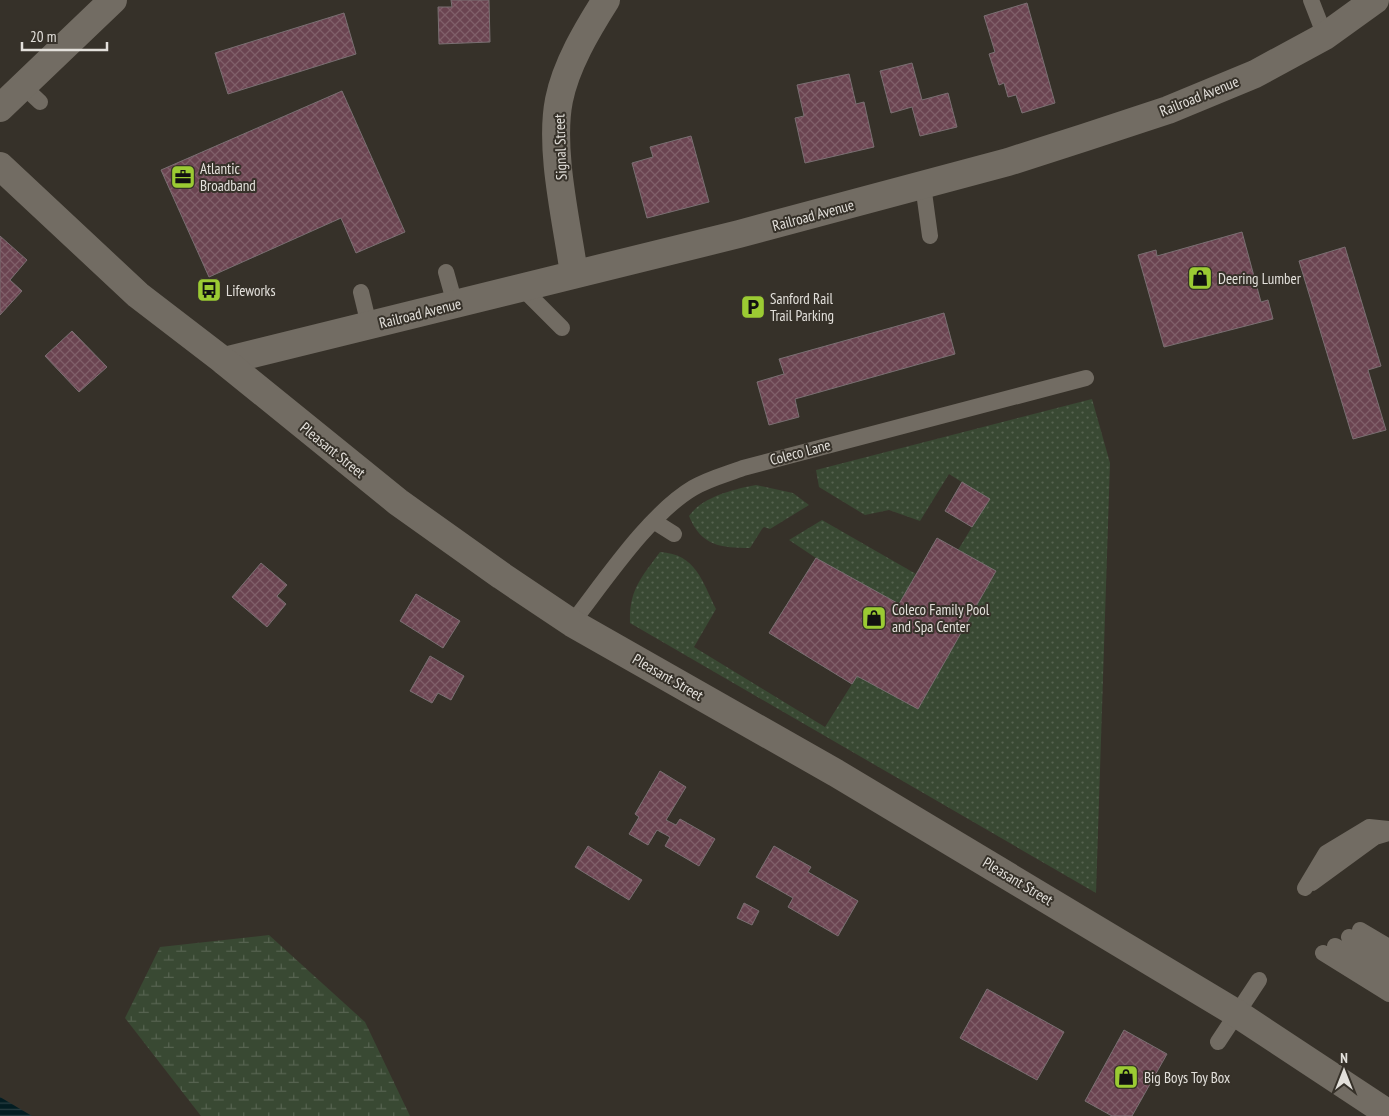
<svg xmlns="http://www.w3.org/2000/svg" width="1389" height="1116" font-family="'PT Sans Narrow',sans-serif">
	<style>
		.grass { fill: url(#grass-dots) }
		.wetland { fill: url(#wetland-marsh) }
		.water { fill: url(#water-rules) }
		.building { fill: url(#building-cross-hatch); stroke: #7a6f72 }
		.lines { fill: none; stroke-linecap: round; stroke-linejoin: round }
		.lane { stroke: #726c63; stroke-width: 16 }
		.street { stroke: #726c63; stroke-width: 28 }
		.secondary { stroke: #726c63; stroke-width: 28 }
		.labels { text-anchor: middle; dominant-baseline: central; stroke-width: 4; stroke-linejoin: round; paint-order: stroke }
		.street-label { font-size: 15px; fill: #e3e0db; stroke: #363129 }
		.poi-label { font-size: 15px; fill: #e3e0db; stroke: #363129; text-anchor: start }
	</style>
	<defs>
		<pattern id="grass-dots" width="8" height="8" patternUnits="userSpaceOnUse" patternTransform="scale(1.25)"><rect width="8" height="8" fill="#394933"/><path d="M2 2h.1M6 6h.1" fill="none" stroke="#566350" stroke-width="1.8" stroke-linecap="round"/></pattern>
		<pattern id="wetland-marsh" width="20" height="14" patternUnits="userSpaceOnUse" patternTransform="scale(1.25)"><rect width="20" height="14" fill="#394933"/><path d="M1 5h8M5 5V1M11 12h8M15 12V8" fill="none" stroke="#566350"/></pattern>
		<pattern id="water-rules" width="6" height="5" patternUnits="userSpaceOnUse" patternTransform="scale(1.25)"><rect width="6" height="5" fill="#031d22"/><path d="M0 2.5h6" fill="none" stroke="#283e42"/></pattern>
		<pattern id="building-cross-hatch" width="8" height="8" patternUnits="userSpaceOnUse" patternTransform="scale(1.25)"><rect width="8" height="8" fill="#6b4451"/><path d="M0 0l8 8M0 8l8-8" fill="none" stroke="#805f69"/></pattern>
	</defs>
	<rect width="100%" height="100%" fill="#363129"/>
	<path class="grass" d="M1092,399L1110,463L1096,893L630,623C629,590 641,578 660,552C696,554 702,581 716,609L694,647L825,727L857,676L918,709L996,572L958,550L989,499L949,474L920,521L889,510L865,515L819,487L816,470Z
		M756,485L793,493L809,505L770,529L764,527L762,529L750,548C721,548 701,546 689,516C702,497 734,489 756,485Z
		M822,520L916,574L899,604L816,558L789,540Z"/>
	<path class="wetland" d="M269,935L365,1022L410,1116H201L125,1018L160,947Z"/>
	<path class="water" d="M0,1097L32,1116H0Z"/>
	<path class="building" d="M451,0H489L490,42L439,44L438,7H452Z
		M1027,3L1055,103L1022,113L1016,95L1008,97L1004,83L999,85L989,54L995,52L984,16Z
		M344,13L356,54L228,94L215,53Z
		M912,63L922,100L948,93L957,127L920,136L912,107L891,113L880,71Z
		M849,74L856,104L864,102L874,147L805,163L795,118L804,116L797,85Z
		M342,91L405,232L356,253L341,218L209,277L161,170Z
		M691,136L709,202L647,218L632,163L653,157L650,147Z
		M1242,232L1261,302L1268,300L1273,319L1164,347L1138,255L1156,250L1157,256Z
		M0,236L27,260L10,280L22,291L0,315Z
		M1345,247L1381,366L1368,370L1386,430L1353,439L1299,261Z
		M944,313L955,354L795,399L799,417L769,425L757,382L784,374L779,359Z
		M72,331L107,367L79,392L45,356Z
		M962,482L990,499L972,527L945,511Z
		M937,538L996,571L918,709L857,676L852,684L769,633L816,558L899,604Z
		M261,563L287,585L277,596L286,604L267,627L232,597Z
		M416,594L460,621L443,648L400,621Z
		M430,656L464,676L451,700L438,693L432,703L410,691Z
		M660,771L686,787L666,820L676,825L680,819L715,839L699,866L665,846L670,837L657,830L648,845L629,834L639,817L635,814Z
		M588,846L642,880L629,900L575,867Z
		M774,846L811,867L808,872L858,901L838,936L788,907L793,898L756,877Z
		M744,903L759,911L752,925L737,918Z
		M987,989L1064,1032L1037,1080L960,1038Z
		M1124,1030L1167,1054L1132,1116H1112L1085,1101Z"/>
	<g class="lines">
		<path class="lane" d="M1311,0L1325,36
			M23,86L40,102
			M923,185L930,236
			M446,272L455,304
			M521,287L562,328
			M361,292L369,325
			M655,522L674,534
			M572,623C604,582 649,514 693,488C708,479 727,474 743,468L1086,378
			M1312,883L1375,837L1389,833
			M1305,888L1326,853L1369,827L1389,829
			M1360,930L1389,947
			M1349,937L1389,961
			M1335,946L1389,978
			M1323,953L1389,994
			M1218,1042L1259,980"/>
		<path class="street" d="M0,108L113,0
			M574,274C567,223 549,150 559,100C566,65 587,30 606,0
			M224,361L739,234L1008,162L1083,138L1168,110L1255,74L1325,36L1375,0"/>
		<path class="secondary" d="M0,166L138,295L224,361L398,502L502,576L572,623L836,773L1236,1013L1389,1114"/>
	</g>
	<defs>
		<symbol id="office-square" viewBox="-11 -11 22 22"><rect x="-9" y="-9" width="18" height="18" rx="4" fill="#9bcb33" stroke="#363129"/><path d="M-6-3h4V-5.5h4V-3h4V5H-6ZM-1-4.5V-3h2v-1.5ZM-6 0V1H6V0Z" fill="#111"/></symbol>
		<symbol id="shop-square" viewBox="-11 -11 22 22"><rect x="-9" y="-9" width="18" height="18" rx="4" fill="#9bcb33" stroke="#363129"/><path d="M-5-2.5h2.3a2.7 3.5 0 0 1 5.4 0H5L5.5 6h-11ZM-1.5-2.5h3a1.5 2.3 0 0 0-3 0Z" fill="#111"/></symbol>
		<symbol id="bus-square" viewBox="-11 -11 22 22"><rect x="-9" y="-9" width="18" height="18" rx="4" fill="#9bcb33" stroke="#363129"/><path d="M-5-6H5V4H4V6H2V4H-2V6H-4V4H-5ZM-3.5-4V0h7V-4ZM-3.5 1.2v1.5H-2V1.2ZM2 1.2v1.5H3.5V1.2Z" fill="#111"/></symbol>
		<symbol id="parking-square" viewBox="-11 -11 22 22"><rect x="-9" y="-9" width="18" height="18" rx="4" fill="#9bcb33" stroke="#363129"/><path d="M-3.5-5.5H1a3.5 3.5 0 0 1 0 7H-1V5.5H-3.5ZM-1-3.4V-.6H.8a1.4 1.4 0 0 0 0-2.8Z" fill="#111"/></symbol>
	</defs>
	<g fill-rule="evenodd">
		<use href="#office-square" x="169" y="163" width="28" height="28"/>
		<use href="#shop-square" x="1186" y="264" width="28" height="28"/>
		<use href="#bus-square" x="195" y="276" width="28" height="28"/>
		<use href="#parking-square" x="739" y="293" width="28" height="28"/>
		<use href="#shop-square" x="860" y="604" width="28" height="28"/>
		<use href="#shop-square" x="1112" y="1063" width="28" height="28"/>
	</g>
	<g class="labels">
		<g class="street-label">
			<text transform="translate(1199 96) rotate(-22)">Railroad Avenue</text>
			<text transform="translate(560 147) rotate(-92)">Signal Street</text>
			<text transform="translate(813 215) rotate(-15)">Railroad Avenue</text>
			<text transform="translate(420 313) rotate(-14)">Railroad Avenue</text>
			<text transform="translate(333 450) rotate(39)">Pleasant Street</text>
			<text transform="translate(800 452) rotate(-15)">Coleco Lane</text>
			<text transform="translate(668 677) rotate(30)">Pleasant Street</text>
			<text transform="translate(1018 881) rotate(31)">Pleasant Street</text>
		</g>
		<g class="poi-label">
			<text x="200" y="168">Atlantic<tspan x="200" dy="17">Broadband</tspan></text>
			<text x="1218" y="278">Deering Lumber</text>
			<text x="226" y="290">Lifeworks</text>
			<text x="770" y="298">Sanford Rail<tspan x="770" dy="17">Trail Parking</tspan></text>
			<text x="892" y="609">Coleco Family Pool<tspan x="892" dy="17">and Spa Center</tspan></text>
			<text x="1144" y="1077">Big Boys Toy Box</text>
		</g>
	</g>
	<g transform="translate(1344 1071)" stroke="#363129" stroke-width="4" paint-order="stroke">
	<path d="M0-4L9 19L0 12L-9 19Z" fill="#e3e0db"/>
	<text y="-8" font-size="14" font-weight="bold" text-anchor="middle" fill="#e3e0db">N</text>
	</g>
	<path d="M22 42v8h85v-8" fill="none" stroke="#e3e0db" stroke-width="2.5"/>
	<text x="30" y="42" font-size="15" fill="#e3e0db" stroke="#363129" stroke-width="4" paint-order="stroke">20 m</text>
</svg>
